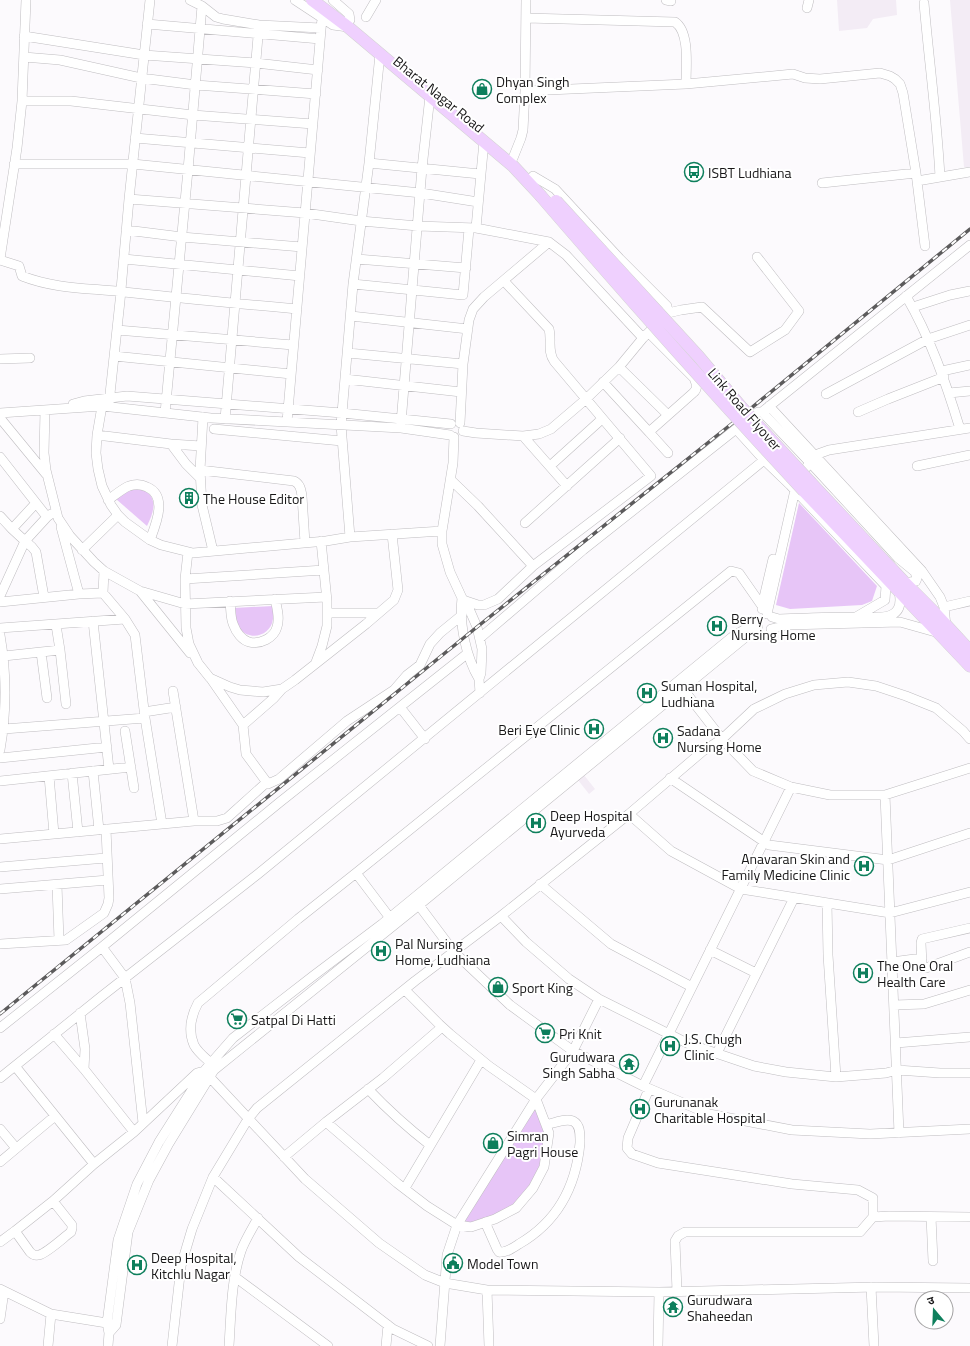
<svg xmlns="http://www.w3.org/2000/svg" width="970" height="1346" font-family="'Titillium Web','Noto Sans Devanagari',sans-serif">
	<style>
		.built { fill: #f3ecf5 }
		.green { fill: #e7c5f7 }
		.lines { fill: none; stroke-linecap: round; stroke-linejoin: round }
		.minor-casing { stroke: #bfbdc0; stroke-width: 10 }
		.major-casing { stroke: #d5d5d5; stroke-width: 13 }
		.minor { stroke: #fff; stroke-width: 9 }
		.major { stroke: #efd0fe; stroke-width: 12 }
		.rail-casing { stroke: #5c5b5c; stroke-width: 3.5 }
		.rail { stroke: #fff; stroke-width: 2; stroke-dasharray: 6; stroke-linecap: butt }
		.major-bridge-casing { stroke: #d5d5d5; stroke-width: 13; stroke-linecap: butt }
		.major-bridge { stroke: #efd0fe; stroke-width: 12 }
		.labels { text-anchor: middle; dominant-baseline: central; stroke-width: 4; stroke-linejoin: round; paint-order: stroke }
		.poi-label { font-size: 14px; fill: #181718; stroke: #fff; text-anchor: start }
		.street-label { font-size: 14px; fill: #181718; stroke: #fff }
	</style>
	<rect width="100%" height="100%" fill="#fcfafd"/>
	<path class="built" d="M837,0H896L897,15L873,19L867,28L839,31Z
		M950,0H970V167H964Z
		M584,775L595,789L589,794L578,780Z"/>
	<path class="green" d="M138,487C159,495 155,510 147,526L116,499L125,490Z
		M799,503L877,586L872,601L862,605L790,609L776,605Z
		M273,606C273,610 274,615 273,619C271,635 251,642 240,629C235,623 235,616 234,608Z
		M535,1104L547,1133L542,1166L516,1207L470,1225L459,1224Z"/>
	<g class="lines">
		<defs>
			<path id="minor" d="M150,0L129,199L305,213L361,221L418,226L476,228
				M190,0L202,6L216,17L223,19L259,25L321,28
				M295,0L333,25L348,27
				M333,0L349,14L350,20
				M666,0L671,1
				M924,3C929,61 937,119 940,177
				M807,8L809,0
				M366,17L376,0
				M526,18L675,22C690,32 686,67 686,84L793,74L805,78L820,79L880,73L890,76L895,79L900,84L903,93L916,173
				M147,24L320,39
				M24,36L144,55L256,63L318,70
				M24,57L60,60L141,78L196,85L316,94
				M525,91L686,84
				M22,101H71L193,115L313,124
				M135,138L310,153
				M484,141L476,228L549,242L566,255L643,338
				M513,158L521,138L523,130L525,91L526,0
				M369,163L480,174
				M14,164H133L421,193L478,202
				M917,181L925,246
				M822,183L916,173L917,181L970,172
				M126,230L182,237L302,247
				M0,259L17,148L22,101L26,0
				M124,259L300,276
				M357,259L466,268
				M0,260L19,266L22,276C55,289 88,288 124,292C181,298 239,304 297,309
				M353,284L463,295L469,229
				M906,296C930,337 946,383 960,429
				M913,307L950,295L970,291
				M668,313L681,310L702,307L750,352L785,330L799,311L757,257
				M351,316L468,329
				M117,330L293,345
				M649,333L694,378C696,383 699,388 693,393L649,432L668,453
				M348,353L463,364
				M114,356L291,374
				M0,359L30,358
				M619,367L668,415
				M942,371L970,365
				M345,379L461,392
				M603,382L649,432
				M949,393L970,391
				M826,394L928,339L970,325
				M109,403L120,301L129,199
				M73,404L84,401L127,396L342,413L451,424
				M102,406L97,435L96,453L98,469L102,486L111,505L118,515L125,522L150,540L161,545L193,553L326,541L350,537L442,531
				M769,406L922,571L940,597L944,607L946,626
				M45,410L44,453L46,470L58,518L70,536L94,562L104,571L140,591L185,604L326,597
				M762,412L816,469L898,558L915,572L917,578L916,581L905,583
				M858,412L888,399L944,377
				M0,413L102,406L211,418L401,428L450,435
				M165,413L188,170L202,6
				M203,417L200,470L202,505L213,551
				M0,418L46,474
				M225,419L259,25
				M747,421L758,412H762L970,245
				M287,422L322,18
				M401,423L422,168L430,96
				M460,423L463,364L469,320L473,309L484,297L549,242
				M214,429L342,441
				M463,431L476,433L523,436L539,434L551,429L585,400L619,367L643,338L668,313L667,306L620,259L555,189L533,176
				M97,435L171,444L201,446
				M523,436L567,486
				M454,437L453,463L442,531V544L450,572L462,598L467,604L477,627L482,649L481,673L479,679L480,693
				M171,444L186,464L200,478
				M0,457L47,517L51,514
				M550,466L602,419
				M917,466L970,455
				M200,470L294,481C300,484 301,489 302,496L305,543
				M451,480L478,506L533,566
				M108,500C115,495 122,489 129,486C135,484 141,484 147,487C168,496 156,524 150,540
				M0,516L12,529L36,503
				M525,523L620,438
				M350,537L341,425L353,284L369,163L380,54
				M82,550L118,515
				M188,552L185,579L186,628L189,644L198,663L210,678L230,687L240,690L263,692L282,689L295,680L366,624L394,600L398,590L392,534
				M185,579L324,570
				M140,591L190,653
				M103,593L125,619
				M79,594L103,593L104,571
				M0,596L25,541L12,529
				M44,597L36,552L32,547L25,541L47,517
				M462,598C459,624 466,657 479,679
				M230,601C231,609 230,619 234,626C236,632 242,640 249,642C260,645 274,638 277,627C280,618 277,608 275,599
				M466,601L478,605H484L498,599L533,566L651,476L554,361C547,351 552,340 549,329L504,281
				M0,602L79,594L61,527
				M944,607L970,601
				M762,609V606L773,559
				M327,613H379
				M767,614L797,481L815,455L829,450L970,428
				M772,617L779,619C804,618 829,617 854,617C865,616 879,620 891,615C901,611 901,601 899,592
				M93,621L109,769
				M56,625L60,650
				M0,628L125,619L135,635L145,718L4,729
				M771,629L787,625L900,622L939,633
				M0,635C7,675 7,710 0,750
				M480,638L583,550L736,429L764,460
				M41,652L60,650L66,704
				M4,656L41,652L47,698
				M316,662L322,646L327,626V601L321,541
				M211,679L243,725L246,754L268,784L279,779L347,721L394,690L407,675L420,665L430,644L440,633L462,615
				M680,685L722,739L753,771L791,787L830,795H885L970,768
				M173,691L194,821
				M400,707L425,739
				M144,712L176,707
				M145,718L162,824L194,821H217L227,818L267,782
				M243,725L274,698L282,689
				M125,731L134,788
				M0,758L107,747
				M93,771L99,830
				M72,773L78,832
				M49,776L54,834
				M670,778L769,845L888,860L970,833
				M0,781L131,767
				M885,795L899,1133
				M629,814L671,851L741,889L890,913L970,892
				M0,839L162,824
				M0,867L106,858
				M356,873L390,918
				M540,884L611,944L692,987
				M57,885L59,940
				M0,889L108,880
				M415,900L454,952L510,1005L573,1051L643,1086L709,1114L792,1130L870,1134L970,1129
				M827,903L828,955L836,1077
				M501,916L526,942L569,979L599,999L689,1044L754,1066L786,1072L836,1077L886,1073L897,1070L940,1073H970
				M970,928L922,939L921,943L922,965L923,968H926L970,952
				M0,944L66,940L104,913L108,904L109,898L106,829
				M710,950L756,973
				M892,962L922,958
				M894,1005L924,1004L970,990
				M80,1013L85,1049L84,1069
				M0,1028L102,947
				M54,1034L84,1069L134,1132
				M896,1043L970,1037
				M717,1053L794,898
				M15,1066L94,1164
				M214,1066C208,1060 198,1053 194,1045C188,1031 191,1016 198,1003L298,919L356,873L731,571L739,573L762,606
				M0,1078L102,996L258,874L764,460L790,485L886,586L885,600L856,617
				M643,1086L791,787
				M368,1089C388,1110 408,1128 430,1145
				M649,1089L628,1138L627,1148L632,1154L658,1163L792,1184L858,1190L873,1198V1217L860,1232H685L678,1236L675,1241L677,1291
				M326,1122L383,1078L442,1027
				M143,1123L130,1003L125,978L102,947L280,802L468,653
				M0,1129L16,1148
				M284,1157L326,1122L397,1183L427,1206L457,1225L471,1227L495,1219L516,1208L533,1188L544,1167L549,1133L536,1099L489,1066L450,1034L439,1024L405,990
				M0,1162L55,1116
				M213,1177L299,1257L393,1329L428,1346
				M405,1188L481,1060
				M873,1217L889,1216L970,1217
				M931,1217L933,1261
				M485,1222L497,1249L499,1252C506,1253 513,1248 519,1244C557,1222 576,1187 580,1143C580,1136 581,1125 573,1121C565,1118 554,1123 546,1125
				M15,1231L30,1252C33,1255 35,1256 39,1255C47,1253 63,1238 71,1232L72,1228V1225L53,1201
				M0,1242L15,1231L53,1201L94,1164L134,1132L197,1073L204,1071L305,1179L379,1243L425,1275L445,1283L487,1290L659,1292L876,1287L970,1288
				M235,1277L328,1346
				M871,1287L874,1346
				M0,1289L51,1314L113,1324
				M487,1290L489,1346
				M0,1319L4,1291
				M109,1333L116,1325L128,1232L149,1180L168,1145L214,1070L419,905L758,627
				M48,1346L51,1314
				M108,1346L109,1333L107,1323L118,1240L137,1184L159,1142L204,1071L233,1038L313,976L382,924L732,637L757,622
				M172,1346L181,1266L192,1229L213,1177L248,1119L257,1108L415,981L501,916L629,814L703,751L722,739L754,709L785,694L814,685L848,682L876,686L906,696L936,708L963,731L970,739
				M229,1346C231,1316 231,1280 241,1251C245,1240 252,1229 258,1218
				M386,1346L388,1325
				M440,1346L447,1255L457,1225L536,1099L573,1051L599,999
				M658,1346L659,1292"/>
			<path id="major" d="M312,0L348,27L513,166L540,195
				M811,483L905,583L933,611L970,651
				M804,491L970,666"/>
		</defs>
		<use href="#minor" class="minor-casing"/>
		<use href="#major" class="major-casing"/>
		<use href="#minor" class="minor"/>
		<use href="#major" class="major"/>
		<defs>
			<path id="rail" d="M0,1014L477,627L744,414L970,229"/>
		</defs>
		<use href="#rail" class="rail-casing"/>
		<use href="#rail" class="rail"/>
		<defs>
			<path id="major-bridge" d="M540,195C626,295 714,394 804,491
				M556,201L699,357L742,408L811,483"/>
		</defs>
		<use href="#major-bridge" class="major-bridge-casing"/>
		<use href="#major-bridge" class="major-bridge"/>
	</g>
	<defs>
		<symbol id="shop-ring" viewBox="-11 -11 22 22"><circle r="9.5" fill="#fff" stroke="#0e7f5c" stroke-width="1.5"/><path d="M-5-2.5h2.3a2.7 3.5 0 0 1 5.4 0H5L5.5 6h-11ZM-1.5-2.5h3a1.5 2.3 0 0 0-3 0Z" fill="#0e7f5c"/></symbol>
		<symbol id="bus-ring" viewBox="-11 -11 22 22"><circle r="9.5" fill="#fff" stroke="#0e7f5c" stroke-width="1.5"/><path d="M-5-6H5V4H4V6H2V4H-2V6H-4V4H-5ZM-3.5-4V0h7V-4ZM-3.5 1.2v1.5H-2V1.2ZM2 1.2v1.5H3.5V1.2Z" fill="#0e7f5c"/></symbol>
		<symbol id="building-ring" viewBox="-11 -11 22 22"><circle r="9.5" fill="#fff" stroke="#0e7f5c" stroke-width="1.5"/><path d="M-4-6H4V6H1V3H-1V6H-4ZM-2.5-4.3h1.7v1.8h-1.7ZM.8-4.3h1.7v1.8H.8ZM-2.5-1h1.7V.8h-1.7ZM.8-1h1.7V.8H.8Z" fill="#0e7f5c"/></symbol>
		<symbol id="hospital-ring" viewBox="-11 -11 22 22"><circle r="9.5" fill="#fff" stroke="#0e7f5c" stroke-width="1.5"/><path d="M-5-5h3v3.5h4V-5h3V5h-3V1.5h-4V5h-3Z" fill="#0e7f5c"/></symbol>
		<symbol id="supermarket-ring" viewBox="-11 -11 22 22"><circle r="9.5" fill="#fff" stroke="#0e7f5c" stroke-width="1.5"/><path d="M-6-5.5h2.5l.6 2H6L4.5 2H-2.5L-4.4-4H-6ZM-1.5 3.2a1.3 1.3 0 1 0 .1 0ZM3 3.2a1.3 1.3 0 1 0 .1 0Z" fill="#0e7f5c"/></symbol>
		<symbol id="temple-ring" viewBox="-11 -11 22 22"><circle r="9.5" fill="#fff" stroke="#0e7f5c" stroke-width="1.5"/><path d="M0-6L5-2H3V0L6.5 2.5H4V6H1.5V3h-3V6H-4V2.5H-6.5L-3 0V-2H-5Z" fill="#0e7f5c"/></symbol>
		<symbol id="civic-ring" viewBox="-11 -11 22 22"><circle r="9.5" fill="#fff" stroke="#0e7f5c" stroke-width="1.5"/><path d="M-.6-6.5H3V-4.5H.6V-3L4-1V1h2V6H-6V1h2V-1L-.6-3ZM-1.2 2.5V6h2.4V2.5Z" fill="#0e7f5c"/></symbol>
	</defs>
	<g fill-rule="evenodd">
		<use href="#shop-ring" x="471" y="78" width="22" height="22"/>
		<use href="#bus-ring" x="683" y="161" width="22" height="22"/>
		<use href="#building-ring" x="178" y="487" width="22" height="22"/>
		<use href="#hospital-ring" x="706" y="615" width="22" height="22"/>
		<use href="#hospital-ring" x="636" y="682" width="22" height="22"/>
		<use href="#hospital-ring" x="583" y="718" width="22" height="22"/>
		<use href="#hospital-ring" x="652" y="727" width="22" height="22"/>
		<use href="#hospital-ring" x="525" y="812" width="22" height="22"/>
		<use href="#hospital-ring" x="853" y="855" width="22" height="22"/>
		<use href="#hospital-ring" x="370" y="940" width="22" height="22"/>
		<use href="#hospital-ring" x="852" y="962" width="22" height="22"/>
		<use href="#shop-ring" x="487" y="976" width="22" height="22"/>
		<use href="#supermarket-ring" x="226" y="1008" width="22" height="22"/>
		<use href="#supermarket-ring" x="534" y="1022" width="22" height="22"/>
		<use href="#hospital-ring" x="659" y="1035" width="22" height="22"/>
		<use href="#temple-ring" x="618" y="1053" width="22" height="22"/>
		<use href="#hospital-ring" x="629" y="1098" width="22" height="22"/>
		<use href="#shop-ring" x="482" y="1132" width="22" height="22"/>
		<use href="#civic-ring" x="442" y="1252" width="22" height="22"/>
		<use href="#hospital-ring" x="126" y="1254" width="22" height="22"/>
		<use href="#temple-ring" x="662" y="1296" width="22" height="22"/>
	</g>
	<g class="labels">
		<g class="poi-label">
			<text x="496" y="81">Dhyan Singh<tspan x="496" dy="16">Complex</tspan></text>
			<text x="708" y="172">ISBT Ludhiana</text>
			<text x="203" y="498">The House Editor</text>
			<text x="731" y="618">Berry<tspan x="731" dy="16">Nursing Home</tspan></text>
			<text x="661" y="685">Suman Hospital,<tspan x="661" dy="16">Ludhiana</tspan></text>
			<text x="580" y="729" text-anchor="end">Beri Eye Clinic</text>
			<text x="677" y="730">Sadana<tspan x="677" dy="16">Nursing Home</tspan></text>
			<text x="550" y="815">Deep Hospital<tspan x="550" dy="16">Ayurveda</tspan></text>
			<text x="850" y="858" text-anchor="end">Anavaran Skin and<tspan x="850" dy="16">Family Medicine Clinic</tspan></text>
			<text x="395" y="943">Pal Nursing<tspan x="395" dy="16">Home, Ludhiana</tspan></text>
			<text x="877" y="965">The One Oral<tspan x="877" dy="16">Health Care</tspan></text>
			<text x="512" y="987">Sport King</text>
			<text x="251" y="1019">Satpal Di Hatti</text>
			<text x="559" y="1033">Pri Knit</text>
			<text x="684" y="1038">J.S. Chugh<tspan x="684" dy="16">Clinic</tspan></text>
			<text x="615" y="1056" text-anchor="end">Gurudwara<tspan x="615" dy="16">Singh Sabha</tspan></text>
			<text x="654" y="1101">Gurunanak<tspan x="654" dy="16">Charitable Hospital</tspan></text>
			<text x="507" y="1135">Simran<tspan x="507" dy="16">Pagri House</tspan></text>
			<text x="151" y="1257">Deep Hospital,<tspan x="151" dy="16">Kitchlu Nagar</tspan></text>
			<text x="467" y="1263">Model Town</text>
			<text x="687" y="1299">Gurudwara<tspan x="687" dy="16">Shaheedan</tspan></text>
		</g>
		<g class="street-label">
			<text transform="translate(439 94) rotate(39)">Bharat Nagar Road</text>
			<text transform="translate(745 409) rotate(49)">Link Road Flyover</text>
		</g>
	</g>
	<g transform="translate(934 1310) rotate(341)"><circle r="19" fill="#ffffff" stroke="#a3a2a3"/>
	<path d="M0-3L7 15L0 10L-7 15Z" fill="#0e7f5c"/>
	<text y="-6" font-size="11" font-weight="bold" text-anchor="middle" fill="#181718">उ</text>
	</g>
</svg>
